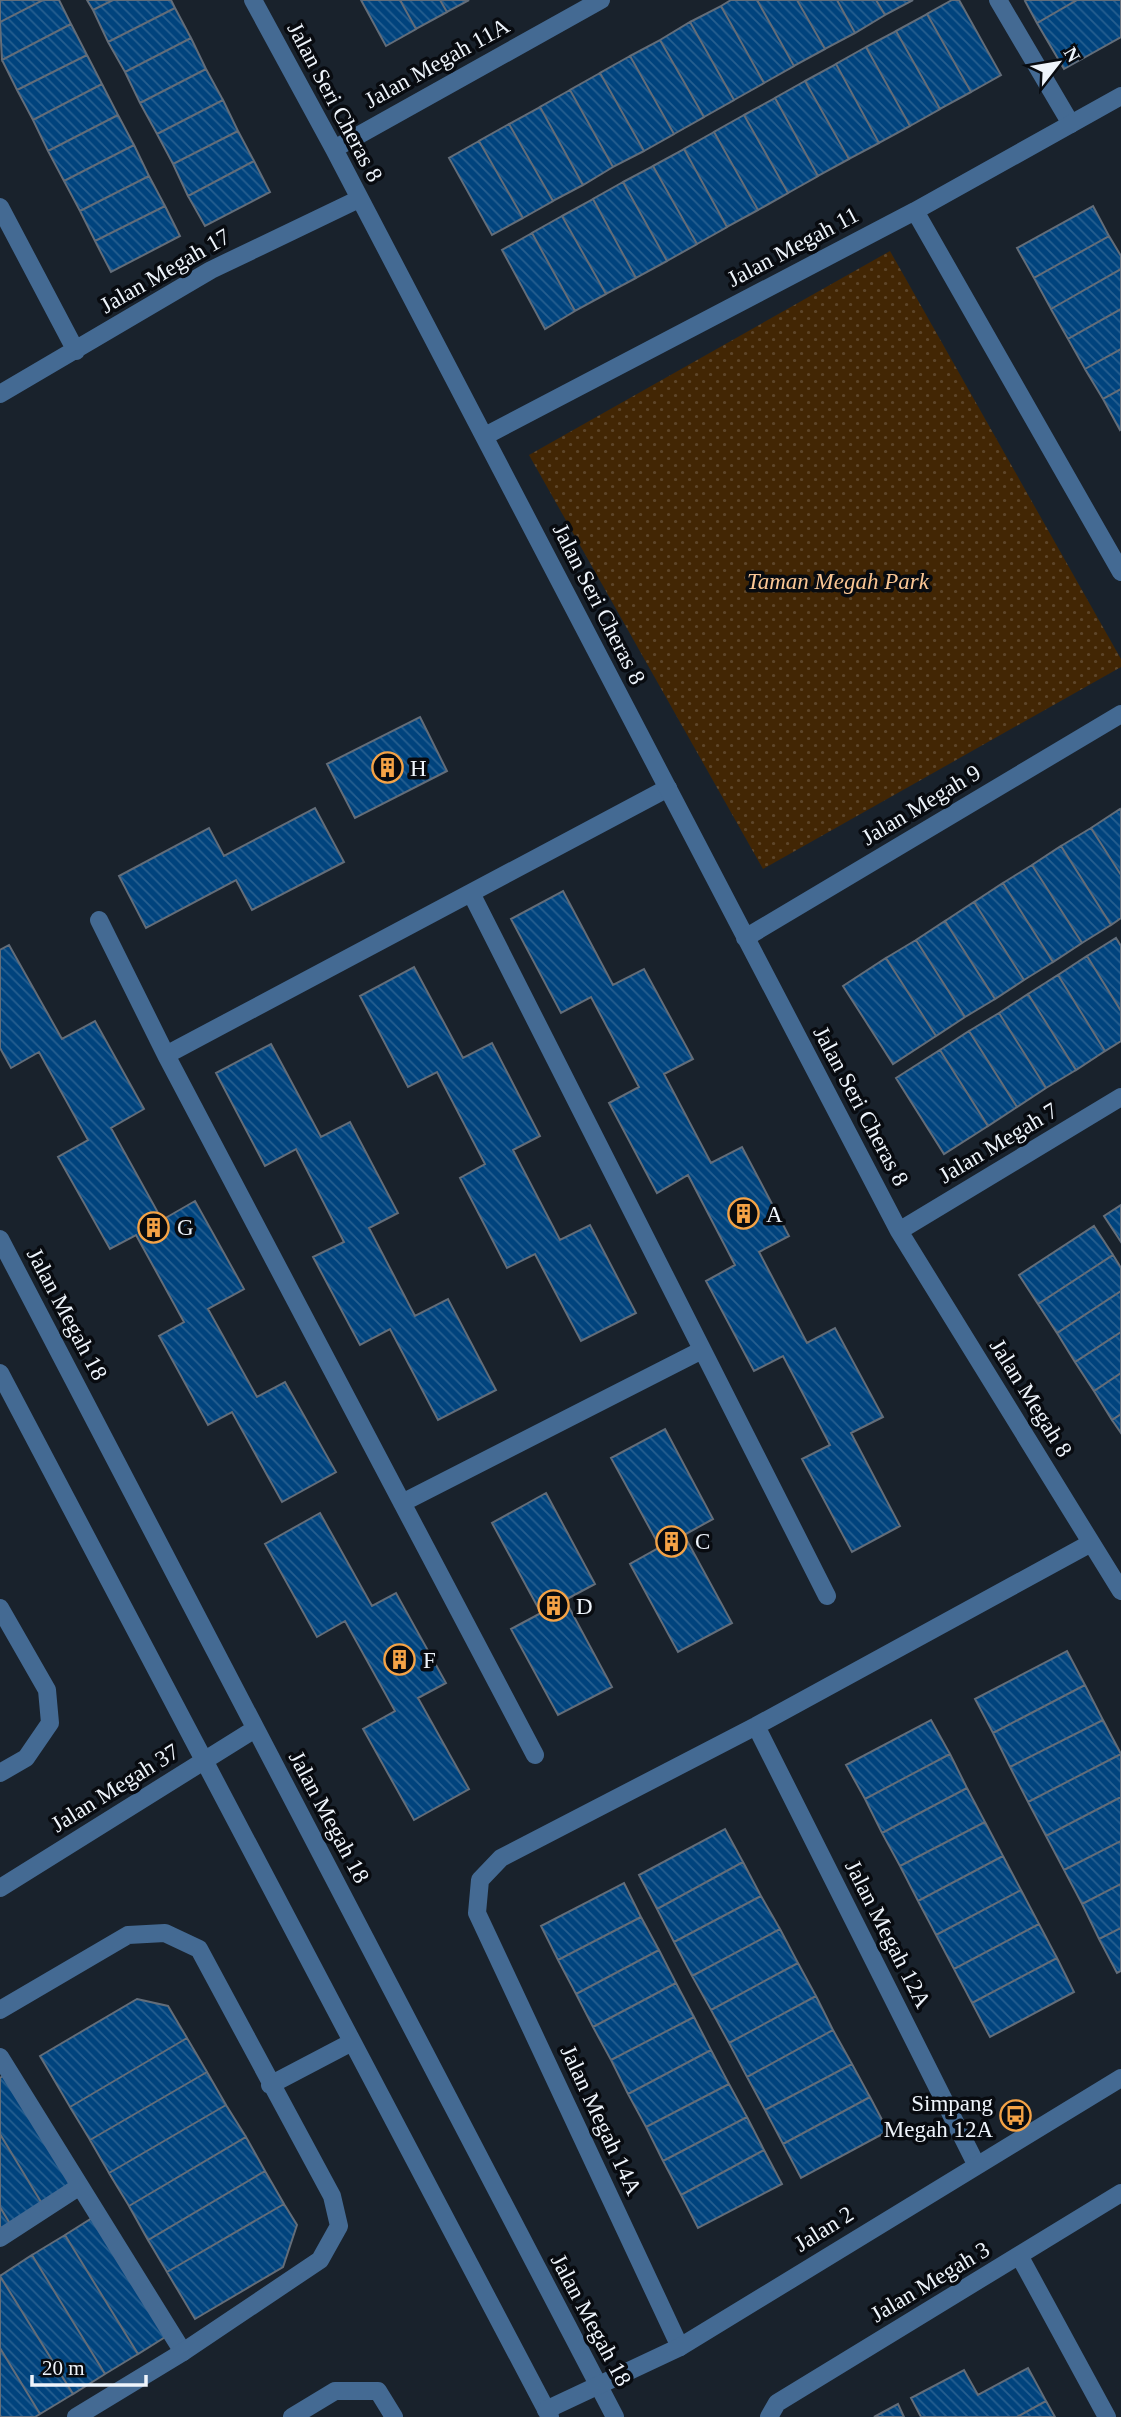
<svg xmlns="http://www.w3.org/2000/svg" width="1121" height="2417" font-family="Georgia,serif">
	<style>
		.park { fill: url(#park-dots) }
		.building { fill: url(#building-back-hatch); stroke: #636d79; stroke-width: 2 }
		.lines { fill: none; stroke-linecap: round; stroke-linejoin: round }
		.service { stroke: #446a93; stroke-width: 18 }
		.minor { stroke: #446a93; stroke-width: 18 }
		.tertiary { stroke: #446a93; stroke-width: 18 }
		.labels { text-anchor: middle; dominant-baseline: central; stroke-width: 7; stroke-linejoin: round; paint-order: stroke }
		.street-label { font-size: 23px; fill: #eef4fb; stroke: #080b10 }
		.park-label { font-size: 23px; font-style: italic; fill: #fbc795; stroke: #080b10 }
		.poi-label { font-size: 23px; fill: #eef4fb; stroke: #080b10; text-anchor: start }
	</style>
	<defs>
		<pattern id="park-dots" width="8" height="8" patternUnits="userSpaceOnUse" patternTransform="scale(1.75)"><rect width="8" height="8" fill="#422604"/><path d="M2 2h.1M6 6h.1" fill="none" stroke="#5e462a" stroke-width="1.8" stroke-linecap="round"/></pattern>
		<pattern id="building-back-hatch" width="6" height="6" patternUnits="userSpaceOnUse" patternTransform="scale(1.75)"><rect width="6" height="6" fill="#00437d"/><path d="M-1 5l2 2M0 0l6 6M5-1l2 2" fill="none" stroke="#265f90"/></pattern>
	</defs>
	<rect width="100%" height="100%" fill="#19222c"/>
	<path class="park" d="M890,251L1121,659V667L763,869L529,455Z"/>
	<path class="building" d="M0,0H43L0,22Z
		M43,0H59L71,24L2,60L0,22Z
		M87,0H113L93,10Z
		M113,0H171L175,8L108,42L93,10Z
		M361,0H400L416,29L386,46Z
		M400,0H440L447,12L416,29Z
		M440,0H469L447,12Z
		M731,0H757L794,66L764,83L721,6Z
		M757,0H797L825,49L794,66Z
		M797,0H837L855,33L825,49Z
		M837,0H876L885,15L855,33Z
		M876,0H913L885,15Z
		M952,0H959L1001,75L971,92L927,14Z
		M1027,0H1077L1037,23L1025,1Z
		M1077,0H1121V37L1064,69L1037,23Z
		M721,6L764,83L734,100L690,22Z
		M175,8L191,38L125,72L108,42Z
		M927,14L971,92L940,109L896,31Z
		M690,22L734,100L704,117L660,40Z
		M71,24L87,55L17,90L2,60Z
		M896,31L940,109L910,126L866,47Z
		M191,38L206,69L140,103L125,72Z
		M660,40L704,117L674,134L630,56Z
		M866,47L910,126L879,143L836,64Z
		M87,55L102,84L33,120L17,90Z
		M630,56L674,134L644,151L600,73Z
		M836,64L879,143L849,159L805,81Z
		M206,69L223,100L157,134L140,103Z
		M600,73L644,151L613,167L570,90Z
		M805,81L849,159L818,176L775,98Z
		M102,84L118,115L48,151L33,120Z
		M570,90L613,167L583,185L540,107Z
		M775,98L818,176L788,193L744,115Z
		M223,100L238,131L173,164L157,134Z
		M540,107L583,185L553,201L509,124Z
		M118,115L134,145L64,181L48,151Z
		M744,115L788,193L758,210L714,132Z
		M509,124L553,201L523,218L479,141Z
		M238,131L254,161L188,196L173,164Z
		M714,132L758,210L727,227L684,149Z
		M479,141L523,218L492,235L449,158Z
		M134,145L149,176L80,211L64,181Z
		M684,149L727,227L697,244L653,166Z
		M254,161L270,192L205,226L188,196Z
		M653,166L697,244L667,261L623,182Z
		M149,176L165,206L95,241L80,211Z
		M623,182L667,261L636,278L593,199Z
		M593,199L636,278L606,294L562,216Z
		M165,206L180,236L111,272L95,241Z
		M1093,206L1109,236L1034,278L1017,248Z
		M562,216L606,294L575,311L532,233Z
		M532,233L575,311L545,329L502,250Z
		M1109,236L1121,256V269L1051,309L1034,278Z
		M1121,269V309L1068,339L1051,309Z
		M1121,309V349L1085,369L1068,339Z
		M1121,349V389L1103,399L1085,369Z
		M1121,389V429L1120,430L1103,399Z
		M420,717L447,771L355,818L327,764Z
		M315,808L344,862L252,910L236,880L146,928L119,876L209,828L224,856Z
		M1120,809L1121,811V875L1091,828Z
		M1091,828L1121,875V918L1111,925L1061,846Z
		M1061,846L1111,925L1082,943L1032,865Z
		M1032,865L1082,943L1053,962L1003,883Z
		M1003,883L1053,962L1024,980L974,902Z
		M563,891L613,985L644,969L693,1059L664,1074L711,1163L742,1147L789,1236L759,1252L807,1343L835,1328L883,1417L851,1433L900,1526L852,1552L802,1459L830,1445L783,1356L754,1371L706,1281L735,1265L688,1175L657,1193L609,1103L639,1087L591,997L561,1013L511,919Z
		M974,902L1024,980L995,999L945,921Z
		M945,921L995,999L965,1017L916,940Z
		M1116,938L1121,946V1011L1087,956Z
		M916,940L965,1017L936,1036L886,958Z
		M9,945L62,1039L95,1021L144,1109L111,1128L162,1220L195,1201L244,1289L208,1309L257,1397L285,1382L336,1472L282,1502L232,1412L208,1425L159,1336L184,1322L136,1235L110,1249L58,1157L88,1140L39,1052L11,1068L0,1048V950Z
		M1087,956L1121,1011V1041L1105,1051L1058,975Z
		M886,958L936,1036L893,1064L843,986Z
		M414,967L463,1058L492,1043L540,1136L513,1150L560,1240L590,1225L636,1313L581,1341L535,1254L507,1268L460,1178L485,1164L437,1072L408,1087L360,996Z
		M1058,975L1105,1051L1076,1070L1028,994Z
		M1028,994L1076,1070L1046,1088L999,1013Z
		M999,1013L1046,1088L1017,1107L969,1031Z
		M969,1031L1017,1107L988,1126L940,1050Z
		M271,1044L321,1137L350,1122L398,1213L369,1228L415,1316L448,1299L496,1390L438,1420L390,1329L360,1345L313,1257L344,1242L296,1149L265,1166L216,1073Z
		M940,1050L988,1126L944,1154L896,1078Z
		M1121,1205V1242L1104,1216Z
		M1094,1226L1113,1255L1038,1304L1019,1275Z
		M1113,1255L1121,1268V1291L1057,1333L1038,1304Z
		M1121,1291V1332L1075,1362L1057,1333Z
		M1121,1332V1373L1094,1391L1075,1362Z
		M1121,1373V1414L1112,1420L1094,1391Z
		M1121,1414V1433L1112,1420Z
		M665,1429L713,1519L684,1535L732,1623L678,1652L630,1564L660,1547L611,1458Z
		M546,1493L595,1584L565,1600L612,1687L558,1715L511,1629L541,1613L492,1523Z
		M320,1513L372,1606L396,1593L446,1683L418,1698L469,1789L414,1820L363,1729L395,1711L345,1621L317,1637L265,1544Z
		M1067,1651L1085,1685L993,1733L975,1699Z
		M1085,1685L1103,1720L1010,1767L993,1733Z
		M931,1720L950,1754L865,1799L846,1765Z
		M1103,1720L1121,1754L1028,1802L1010,1767Z
		M950,1754L967,1788L882,1833L865,1799Z
		M1121,1754V1797L1046,1836L1028,1802Z
		M967,1788L985,1822L900,1866L882,1833Z
		M1121,1797V1841L1064,1870L1046,1836Z
		M985,1822L1003,1856L918,1901L900,1866Z
		M725,1829L743,1862L657,1909L639,1875Z
		M1121,1841V1884L1082,1904L1064,1870Z
		M1003,1856L1021,1890L936,1935L918,1901Z
		M743,1862L761,1896L674,1942L657,1909Z
		M624,1883L641,1917L558,1960L541,1926Z
		M1121,1884V1928L1099,1939L1082,1904Z
		M1021,1890L1039,1924L954,1969L936,1935Z
		M761,1896L780,1929L692,1976L674,1942Z
		M641,1917L659,1950L576,1994L558,1960Z
		M1039,1924L1057,1958L972,2003L954,1969Z
		M1121,1928V1971L1117,1973L1099,1939Z
		M780,1929L798,1963L711,2010L692,1976Z
		M659,1950L676,1983L593,2027L576,1994Z
		M1057,1958L1074,1992L990,2037L972,2003Z
		M798,1963L816,1996L729,2043L711,2010Z
		M676,1983L694,2017L611,2060L593,2027Z
		M816,1996L833,2030L747,2077L729,2043Z
		M137,1999L168,2006L187,2038L70,2107L40,2056Z
		M694,2017L711,2050L628,2094L611,2060Z
		M833,2030L852,2064L765,2110L747,2077Z
		M187,2038L207,2072L90,2140L70,2107Z
		M711,2050L729,2084L646,2127L628,2094Z
		M852,2064L870,2097L783,2144L765,2110Z
		M207,2072L226,2105L109,2173L90,2140Z
		M8,2073L80,2193L47,2212L0,2134V2078Z
		M729,2084L747,2117L663,2161L646,2127Z
		M870,2097L888,2131L801,2178L783,2144Z
		M226,2105L246,2137L129,2206L109,2173Z
		M747,2117L764,2150L681,2195L663,2161Z
		M0,2134L47,2212L15,2232L0,2207Z
		M246,2137L265,2171L148,2240L129,2206Z
		M764,2150L782,2184L698,2228L681,2195Z
		M265,2171L284,2204L167,2272L148,2240Z
		M284,2204L297,2225L283,2267L195,2319L167,2272Z
		M0,2207L15,2232L0,2241Z
		M97,2215L170,2334L138,2354L65,2235Z
		M65,2235L138,2354L105,2374L32,2255Z
		M32,2255L105,2374L73,2394L0,2276Z
		M0,2276L73,2394L40,2414L0,2348Z
		M0,2348L40,2414L35,2417H0Z
		M1028,2368L1046,2401L1017,2417H921L911,2398L964,2370L978,2395Z
		M1046,2401L1055,2417H1017Z
		M898,2404L904,2417H874Z"/>
	<g class="lines">
		<path class="service" d="M998,0L1071,124
			M471,893L827,1596
			M99,920L166,1055L535,1755
			M166,1055L668,788
			M402,1503L702,1350
			M0,2057L183,2352
			M0,2238L80,2186"/>
		<path class="minor" d="M253,0L334,149L899,1231L1121,1591
			M334,149L601,0
			M0,207L76,351
			M915,211L1121,572
			M0,394L211,270L359,199
			M485,436L915,211L1121,96
			M745,938L1121,714
			M899,1231L1121,1097
			M0,1239L615,2417
			M0,1373L550,2417
			M0,1608L47,1690L50,1723L26,1758L0,1773
			M756,1726L976,2164
			M0,1888L255,1729
			M0,2010L128,1935L165,1933L199,1949L332,2196L339,2226L320,2260L183,2352L76,2417
			M270,2085L352,2042
			M1020,2257L1107,2417
			M680,2347L477,1913L480,1880L501,1858L756,1726L1091,1543
			M292,2417L335,2391H378L394,2417
			M769,2417L777,2403L1121,2193"/>
		<path class="tertiary" d="M546,2410L680,2347L1121,2078"/>
	</g>
	<defs>
		<symbol id="building-ring" viewBox="-11 -11 22 22"><circle r="9.5" fill="#080b10" stroke="#f5a346" stroke-width="1.5"/><path d="M-4-6H4V6H1V3H-1V6H-4ZM-2.5-4.3h1.7v1.8h-1.7ZM.8-4.3h1.7v1.8H.8ZM-2.5-1h1.7V.8h-1.7ZM.8-1h1.7V.8H.8Z" fill="#f5a346"/></symbol>
		<symbol id="bus-ring" viewBox="-11 -11 22 22"><circle r="9.5" fill="#080b10" stroke="#f5a346" stroke-width="1.5"/><path d="M-5-6H5V4H4V6H2V4H-2V6H-4V4H-5ZM-3.5-4V0h7V-4ZM-3.5 1.2v1.5H-2V1.2ZM2 1.2v1.5H3.5V1.2Z" fill="#f5a346"/></symbol>
	</defs>
	<g fill-rule="evenodd">
		<use href="#building-ring" x="370" y="750" width="35" height="35"/>
		<use href="#building-ring" x="726" y="1196" width="35" height="35"/>
		<use href="#building-ring" x="136" y="1210" width="35" height="35"/>
		<use href="#building-ring" x="654" y="1524" width="35" height="35"/>
		<use href="#building-ring" x="536" y="1588" width="35" height="35"/>
		<use href="#building-ring" x="382" y="1642" width="35" height="35"/>
		<use href="#bus-ring" x="998" y="2098" width="35" height="35"/>
	</g>
	<g class="labels">
		<g class="street-label">
			<text transform="translate(437 63) rotate(-29)">Jalan Megah 11A</text>
			<text transform="translate(335 102) rotate(62)">Jalan Seri Cheras 8</text>
			<text transform="translate(793 247) rotate(-28)">Jalan Megah 11</text>
			<text transform="translate(165 271) rotate(-30)">Jalan Megah 17</text>
			<text transform="translate(599 604) rotate(63)">Jalan Seri Cheras 8</text>
			<text transform="translate(921 805) rotate(-31)">Jalan Megah 9</text>
			<text transform="translate(861 1106) rotate(62)">Jalan Seri Cheras 8</text>
			<text transform="translate(998 1143) rotate(-31)">Jalan Megah 7</text>
			<text transform="translate(67 1314) rotate(62)">Jalan Megah 18</text>
			<text transform="translate(1031 1398) rotate(58)">Jalan Megah 8</text>
			<text transform="translate(115 1788) rotate(-32)">Jalan Megah 37</text>
			<text transform="translate(329 1817) rotate(62)">Jalan Megah 18</text>
			<text transform="translate(888 1934) rotate(63)">Jalan Megah 12A</text>
			<text transform="translate(601 2120) rotate(65)">Jalan Megah 14A</text>
			<text transform="translate(824 2229) rotate(-32)">Jalan 2</text>
			<text transform="translate(930 2282) rotate(-31)">Jalan Megah 3</text>
			<text transform="translate(591 2320) rotate(62)">Jalan Megah 18</text>
		</g>
		<g class="park-label">
			<text x="838" y="581">Taman Megah Park</text>
		</g>
		<g class="poi-label">
			<text x="410" y="768">H</text>
			<text x="766" y="1214">A</text>
			<text x="177" y="1227">G</text>
			<text x="695" y="1541">C</text>
			<text x="576" y="1606">D</text>
			<text x="423" y="1660">F</text>
			<text x="993" y="2103" text-anchor="end">Simpang<tspan x="993" dy="26">Megah 12A</tspan></text>
		</g>
	</g>
	<g transform="translate(1058 63) rotate(59)" stroke="#080b10" stroke-width="5" paint-order="stroke">
	<path d="M0-5L12 26L0 18L-12 26Z" fill="#eef4fb"/>
	<text y="-10" font-size="19" font-weight="bold" text-anchor="middle" fill="#eef4fb">N</text>
	</g>
	<path d="M32 2375v10h114v-10" fill="none" stroke="#eef4fb" stroke-width="3.5"/>
	<text x="42" y="2375" font-size="21" fill="#eef4fb" stroke="#080b10" stroke-width="5" paint-order="stroke">20 m</text>
</svg>
